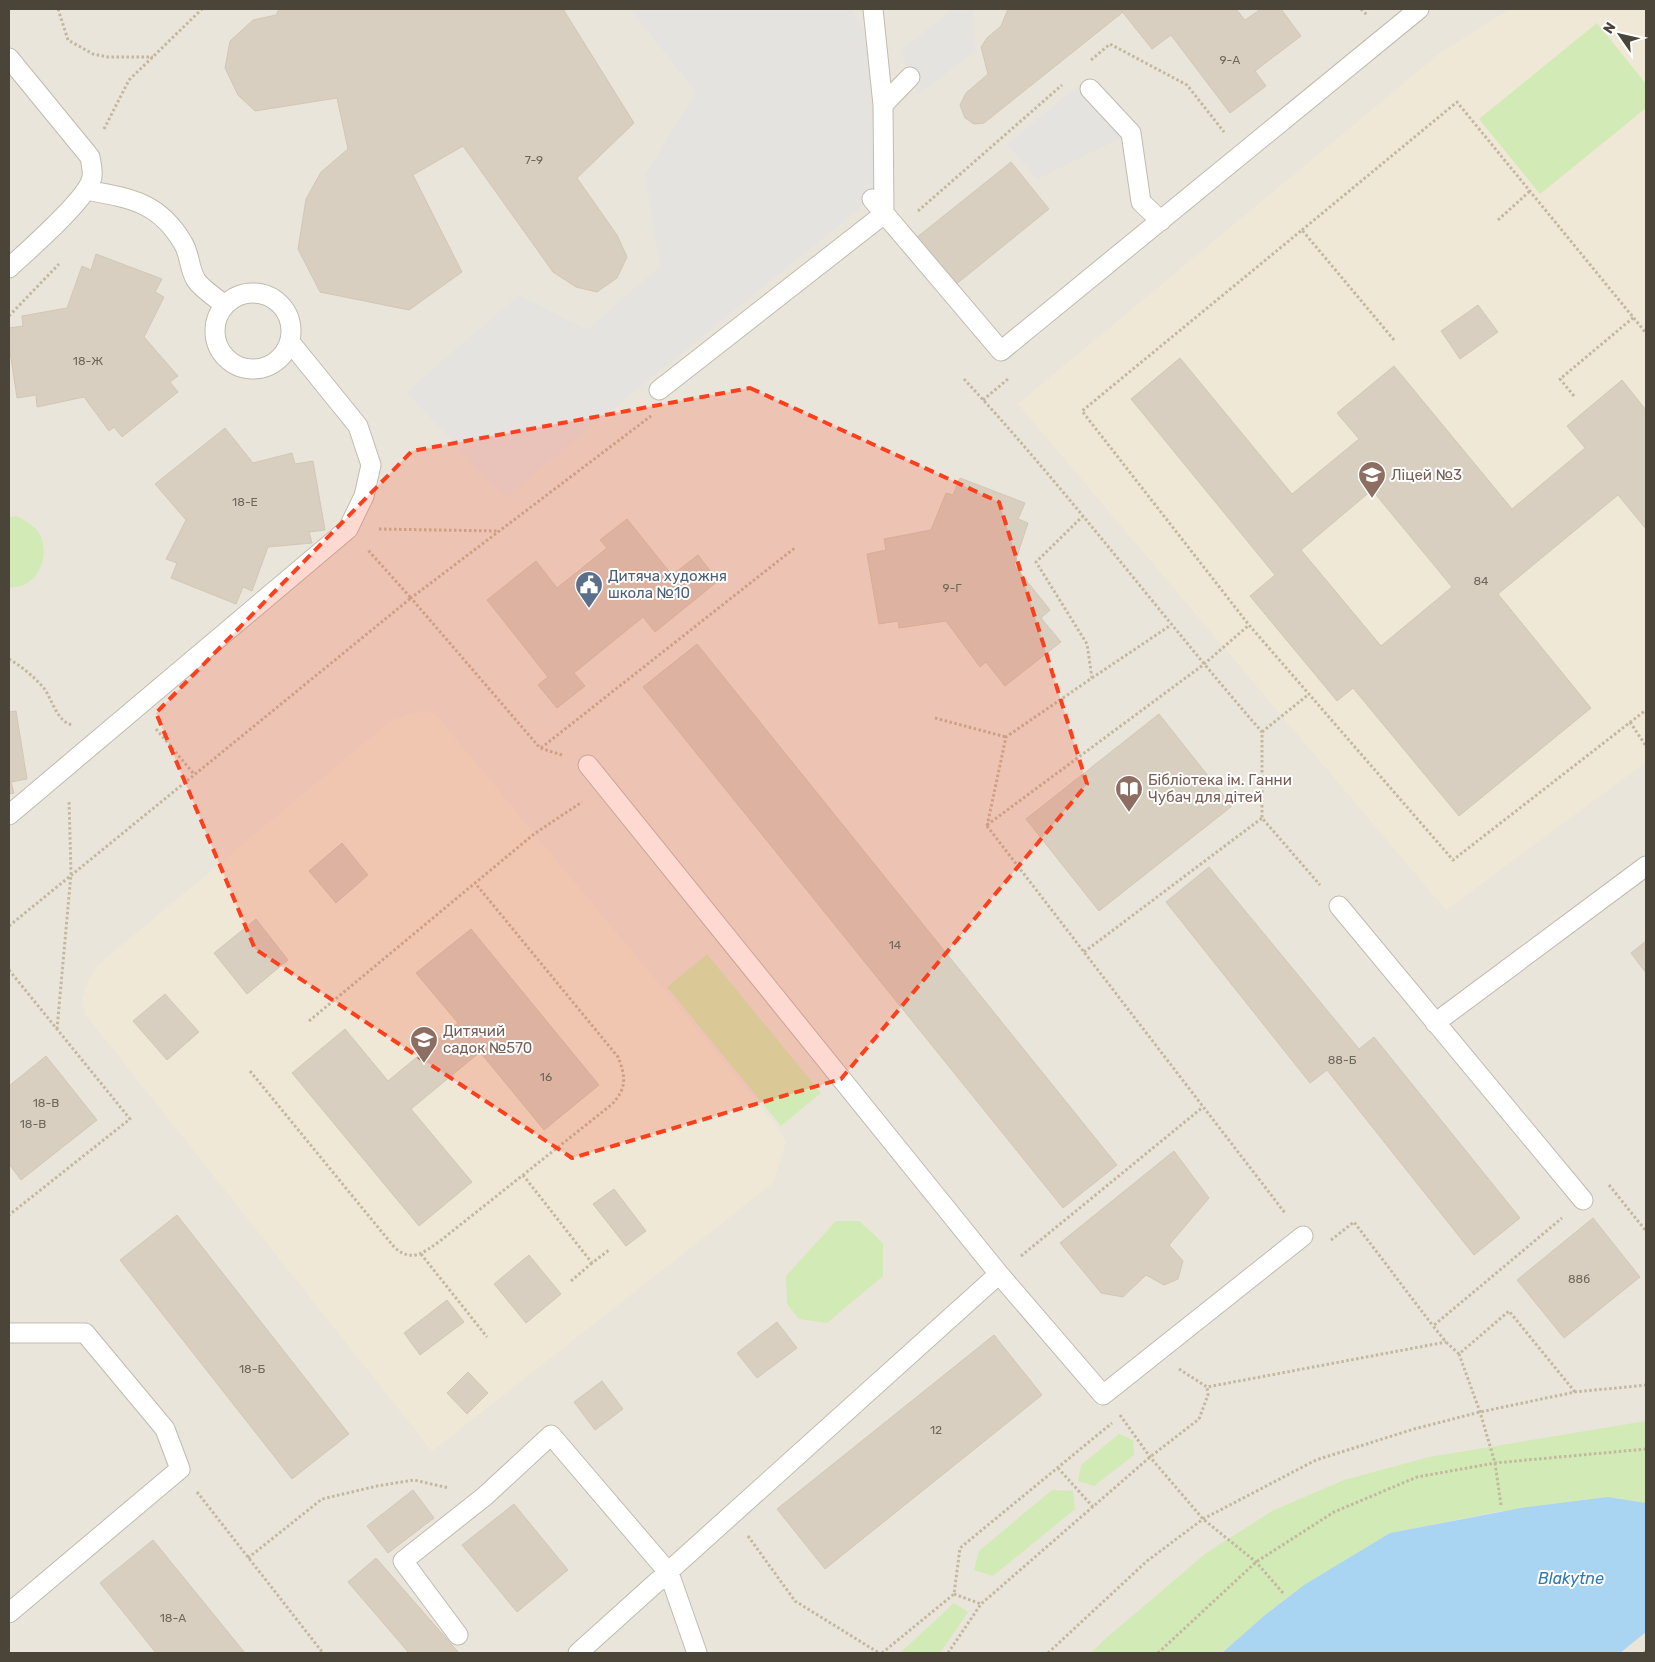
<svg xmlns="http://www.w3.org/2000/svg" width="1655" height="1662" font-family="Rubik,sans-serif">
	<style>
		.residential { fill: #eae5da }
		.education { fill: #efe8d6 }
		.green { fill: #d2eab5 }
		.parking { fill: #e5e3e0 }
		.water { fill: #a9d4f2 }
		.building { fill: #d8cfc1; stroke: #d3c7b4; fill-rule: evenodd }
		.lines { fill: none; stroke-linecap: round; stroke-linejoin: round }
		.service-casing { stroke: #c2bbae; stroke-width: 21 }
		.path { stroke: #c4b79f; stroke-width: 3; stroke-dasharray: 2.5 2.5; stroke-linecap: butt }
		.service { stroke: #fff; stroke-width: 19 }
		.marked { fill: #fc3f1d; fill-opacity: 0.2; stroke: #fc3f1d; stroke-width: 4; stroke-dasharray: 10 6; stroke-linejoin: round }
		.labels { text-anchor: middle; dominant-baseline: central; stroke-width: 4; stroke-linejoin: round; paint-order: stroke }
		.number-label { font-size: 12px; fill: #6e675b }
		.education-label { font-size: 15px; fill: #785e54; stroke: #fff; text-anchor: start }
		.service-label { font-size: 15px; fill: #4e5e75; stroke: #fff; text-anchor: start }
		.water-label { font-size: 16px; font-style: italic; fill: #2e7ab2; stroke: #fff }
	</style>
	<rect width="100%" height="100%" fill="#f6f3ec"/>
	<path class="residential" d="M9,9H1646V1653H9Z"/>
	<path class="education" d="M1510,9H1646V762L1446,910L1018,404L1440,53Z
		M423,712L434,713L776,1125L786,1142L773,1183L432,1451L85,1014L82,1000L90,978L98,965L391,721L408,715Z"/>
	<path class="green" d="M1597,23L1646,84V108L1540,194L1479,119Z
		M17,516C25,521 34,525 39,533C49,550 43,576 24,585C20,587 13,587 9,588V517Z
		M707,954L821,1093L781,1126L667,987Z
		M836,1221H859L883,1243V1276L827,1323L799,1319L787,1304L786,1276Z
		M1646,1421V1503L1608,1497L1496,1512L1390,1533L1304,1585L1265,1615L1222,1653H1091L1103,1641L1205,1554L1272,1511L1344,1480L1429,1457Z
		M1119,1434L1133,1440L1134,1455L1094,1486L1078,1481L1081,1465Z
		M1052,1490L1073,1491L1075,1509L993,1576L974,1570L979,1551Z
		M954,1603L968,1612L940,1653H900Z"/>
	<path class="parking" d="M630,9H852L865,32L881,191L505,497L406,392L519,295L587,330L660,266L645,175L696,92Z
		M953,9H973L975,52L918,94L900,51Z
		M1083,82L1131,133L1037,179L1007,144Z"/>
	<path class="water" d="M1608,1497L1646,1503V1632L1620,1653H1222L1265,1615L1304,1585L1390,1533L1521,1508Z"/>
	<path class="building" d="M279,9H563L634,123L577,178L617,235L627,257L617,278L597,292L576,287L553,272L463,146L413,175L462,272L409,310L320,292L298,249L306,199L321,172L348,149L337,98L255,111L238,95L225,68L230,41L253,20L276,15Z
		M1008,9H1120L1123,12L984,123L974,124L965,118L960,105L966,93L988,74L981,47L987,38L1001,26Z
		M1120,9H1236L1245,20L1261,9H1281L1301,36L1255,71L1266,86L1230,113L1171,35L1152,49Z
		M1011,162L1049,209L954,286L916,238Z
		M96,254L162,279L155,292L164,297L144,337L178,376L170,382L178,392L122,437L114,427L109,431L84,397L37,407L36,395L17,398L9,345V328L23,326L22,316L67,308L82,266L91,270Z
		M1478,305L1498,332L1460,359L1441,331Z
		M1180,358L1292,494L1359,439L1337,413L1394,366L1512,509L1585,448L1567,426L1622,380L1646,410V529L1618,495L1498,594L1591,708L1459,816L1353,688L1337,701L1250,596L1275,575L1131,399ZM1372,490L1452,587L1381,646L1301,550Z
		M225,428L253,463L292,453L295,464L313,461L325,530L309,532L312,543L268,547L252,591L243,587L236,604L171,578L177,563L166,559L186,520L155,484Z
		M960,478L1025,503L1018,519L1028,523L1014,565L1050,610L1041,618L1061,642L1005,686L986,662L980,667L946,621L899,628L898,621L879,624L867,554L886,550L884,539L931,530L946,493L953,495Z
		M627,519L672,575L698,555L718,581L655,632L643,617L574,673L585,686L557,708L538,685L548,677L487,600L536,561L557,588L607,548L600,540Z
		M697,644L1117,1165L1063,1208L643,687Z
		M16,711L27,779L11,782L14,793L9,794V712Z
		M1159,714L1232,806L1099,911L1026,819Z
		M342,843L368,875L336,903L309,871Z
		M1209,867L1359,1049L1374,1037L1520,1218L1474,1255L1327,1070L1310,1083L1166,902Z
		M256,919L288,960L247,994L214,953Z
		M471,929L599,1085L544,1130L480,1052L411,1109L472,1182L419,1226L292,1073L345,1029L388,1081L458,1023L416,973Z
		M1646,941V973L1631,953Z
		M165,994L199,1032L167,1060L133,1021Z
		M46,1056L97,1120L21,1180L9,1164V1086Z
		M1174,1151L1209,1198L1169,1245L1183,1261L1178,1279L1164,1285L1146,1275L1123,1297L1101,1293L1060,1243Z
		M614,1189L646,1231L626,1246L593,1204Z
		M177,1215L349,1434L292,1479L120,1260Z
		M1593,1218L1640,1277L1564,1338L1517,1280Z
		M529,1255L561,1294L526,1323L494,1284Z
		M447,1300L464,1322L420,1355L404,1333Z
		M777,1322L797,1348L757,1378L737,1353Z
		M994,1335L1042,1395L825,1569L777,1509Z
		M468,1372L488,1393L467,1414L447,1393Z
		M602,1381L623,1409L595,1430L574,1402Z
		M413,1490L434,1518L388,1553L367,1526Z
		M514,1504L568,1570L517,1612L462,1545Z
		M153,1540L245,1653H156L100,1583Z
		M376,1558L459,1653H409L348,1582Z"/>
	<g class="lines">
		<defs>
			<path id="service" d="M9,58L90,157C91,163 93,171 92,177C89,198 26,252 9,268
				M1090,89L1131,133L1141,202L1161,221
				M883,105L910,77
				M86,190C130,198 159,202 183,243C190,254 189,269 196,280C201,288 217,299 225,305
				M872,199L1001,351L1419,9
				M215 331a38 38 0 1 1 76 0a38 38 0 1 1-76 0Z
				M659,390L884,214L883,105L873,9
				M588,765L999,1274L1103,1395L1303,1236
				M9,815L348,529L364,496L371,465L358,426L290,342
				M1339,906L1583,1200
				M1435,1023L1646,866
				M9,1333H85L165,1429L180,1469L9,1613
				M458,1635L403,1561L485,1496L551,1435L669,1573L697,1653
				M578,1653L999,1274"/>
		</defs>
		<use href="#service" class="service-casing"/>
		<path class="path" d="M58,9L68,40L93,54L108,57H153
			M1361,9L1368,16
			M1091,60L1110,44L1187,85L1224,132
			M104,129L129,80L202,9
			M918,211L1062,85
			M1498,220L1530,191
			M1302,230L1457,102L1646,333
			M9,316L59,264
			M1394,340L1302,230L1082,411L1249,625L1453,860L1646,710
			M964,379C1069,492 1161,616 1262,732V818L1320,885
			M1574,396L1560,379L1634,317
			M983,400L1008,379
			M379,529L498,531
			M9,659C21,666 33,676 43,687C52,698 56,721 72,725
			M1092,678L1171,625
			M935,718L1006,737
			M1630,722L1646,746
			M156,729L194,774
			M1262,732L1309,694
			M541,748L796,547
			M562,755L540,748L411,598L651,416
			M987,825L1203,665L1249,625
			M987,826L1285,1213
			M987,826L1006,737L1092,678L1087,644L1036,562L1083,516
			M9,926L411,598L367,549
			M1084,952L1262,818
			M9,970L130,1119L9,1215
			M309,1021L534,834L582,802
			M57,1029L71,874L69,800
			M250,1071L395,1248C413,1263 424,1252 440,1241L611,1105C627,1089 626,1077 618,1057L475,883
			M523,1175L592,1263L609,1250
			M1609,1185L1646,1231
			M1331,1240L1354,1222L1433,1326
			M421,1254L487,1337
			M1021,1256L1203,1107
			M571,1281L592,1263
			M1459,1354L1446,1342L1433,1326L1562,1218
			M1179,1369L1207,1387L1446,1342
			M1120,1415L1150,1457L1203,1519L1256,1562L1283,1593
			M1058,1468L1093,1507
			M197,1492L323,1653
			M1501,1505L1495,1463L1480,1412L1459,1354L1509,1311L1575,1392
			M748,1536L795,1601L879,1653
			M248,1558L322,1499L377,1486L414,1480L449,1488
			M954,1594L981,1604
			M882,1653L954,1594L960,1548L1112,1423
			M948,1653L981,1604L1150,1457L1199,1419L1208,1395L1207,1387
			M1048,1653L1147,1561L1203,1519L1316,1460L1414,1429L1480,1412L1575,1392L1646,1385
			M1158,1653L1256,1562L1334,1512L1417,1477L1495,1463L1646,1449
			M1644,1653L1646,1651"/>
		<use href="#service" class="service"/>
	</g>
	<path class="marked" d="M750,388L999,502L1087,784L841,1079L572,1158L255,949L156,713L412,451Z"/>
	<defs>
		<symbol id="school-pin" viewBox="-11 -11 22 30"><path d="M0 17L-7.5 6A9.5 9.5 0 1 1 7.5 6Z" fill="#8d6e63" stroke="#fff"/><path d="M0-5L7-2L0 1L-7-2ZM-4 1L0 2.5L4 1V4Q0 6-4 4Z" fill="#fff"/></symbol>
		<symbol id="civic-pin" viewBox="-11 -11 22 30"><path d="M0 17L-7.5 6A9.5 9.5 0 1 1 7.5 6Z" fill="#5c6f8a" stroke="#fff"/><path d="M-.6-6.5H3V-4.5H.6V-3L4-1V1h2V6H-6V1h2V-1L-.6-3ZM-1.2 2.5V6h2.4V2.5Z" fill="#fff"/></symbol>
		<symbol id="library-pin" viewBox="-11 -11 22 30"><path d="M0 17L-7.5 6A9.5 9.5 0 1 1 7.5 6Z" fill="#8d6e63" stroke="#fff"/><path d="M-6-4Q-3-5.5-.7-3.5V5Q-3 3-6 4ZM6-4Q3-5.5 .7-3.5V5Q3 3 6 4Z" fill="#fff"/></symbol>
	</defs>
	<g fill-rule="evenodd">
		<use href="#school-pin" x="1356" y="459" width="32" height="43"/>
		<use href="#civic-pin" x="573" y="569" width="32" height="43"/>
		<use href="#library-pin" x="1113" y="773" width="32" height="43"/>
		<use href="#school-pin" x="408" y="1024" width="32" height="43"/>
	</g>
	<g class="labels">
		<g class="number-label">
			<text x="1230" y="60">9-А</text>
			<text x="534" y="160">7-9</text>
			<text x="88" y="361">18-Ж</text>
			<text x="245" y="502">18-Е</text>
			<text x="1481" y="581">84</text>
			<text x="952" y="588">9-Г</text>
			<text x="895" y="945">14</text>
			<text x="1342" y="1060">88-Б</text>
			<text x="546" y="1077">16</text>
			<text x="46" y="1103">18-В</text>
			<text x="33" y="1124">18-В</text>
			<text x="1579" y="1279">88б</text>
			<text x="252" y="1369">18-Б</text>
			<text x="936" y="1430">12</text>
			<text x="173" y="1618">18-А</text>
		</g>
		<g class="education-label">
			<text x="1391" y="475">Ліцей №3</text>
			<text x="1148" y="780">Бібліотека ім. Ганни<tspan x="1148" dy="17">Чубач для дітей</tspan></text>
			<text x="443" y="1031">Дитячий<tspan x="443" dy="17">садок №570</tspan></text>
		</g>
		<g class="service-label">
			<text x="608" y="576">Дитяча художня<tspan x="608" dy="17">школа №10</tspan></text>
		</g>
		<g class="water-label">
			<text x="1571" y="1578">Blakytne</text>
		</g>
	</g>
	<rect width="1655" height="1662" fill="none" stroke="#4b4439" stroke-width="20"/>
	<g transform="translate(1620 35) rotate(304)" stroke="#ffffff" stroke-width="4" paint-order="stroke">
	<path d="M0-4L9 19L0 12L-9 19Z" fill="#4b4439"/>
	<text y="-8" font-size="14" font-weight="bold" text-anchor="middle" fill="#4b4439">N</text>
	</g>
</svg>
